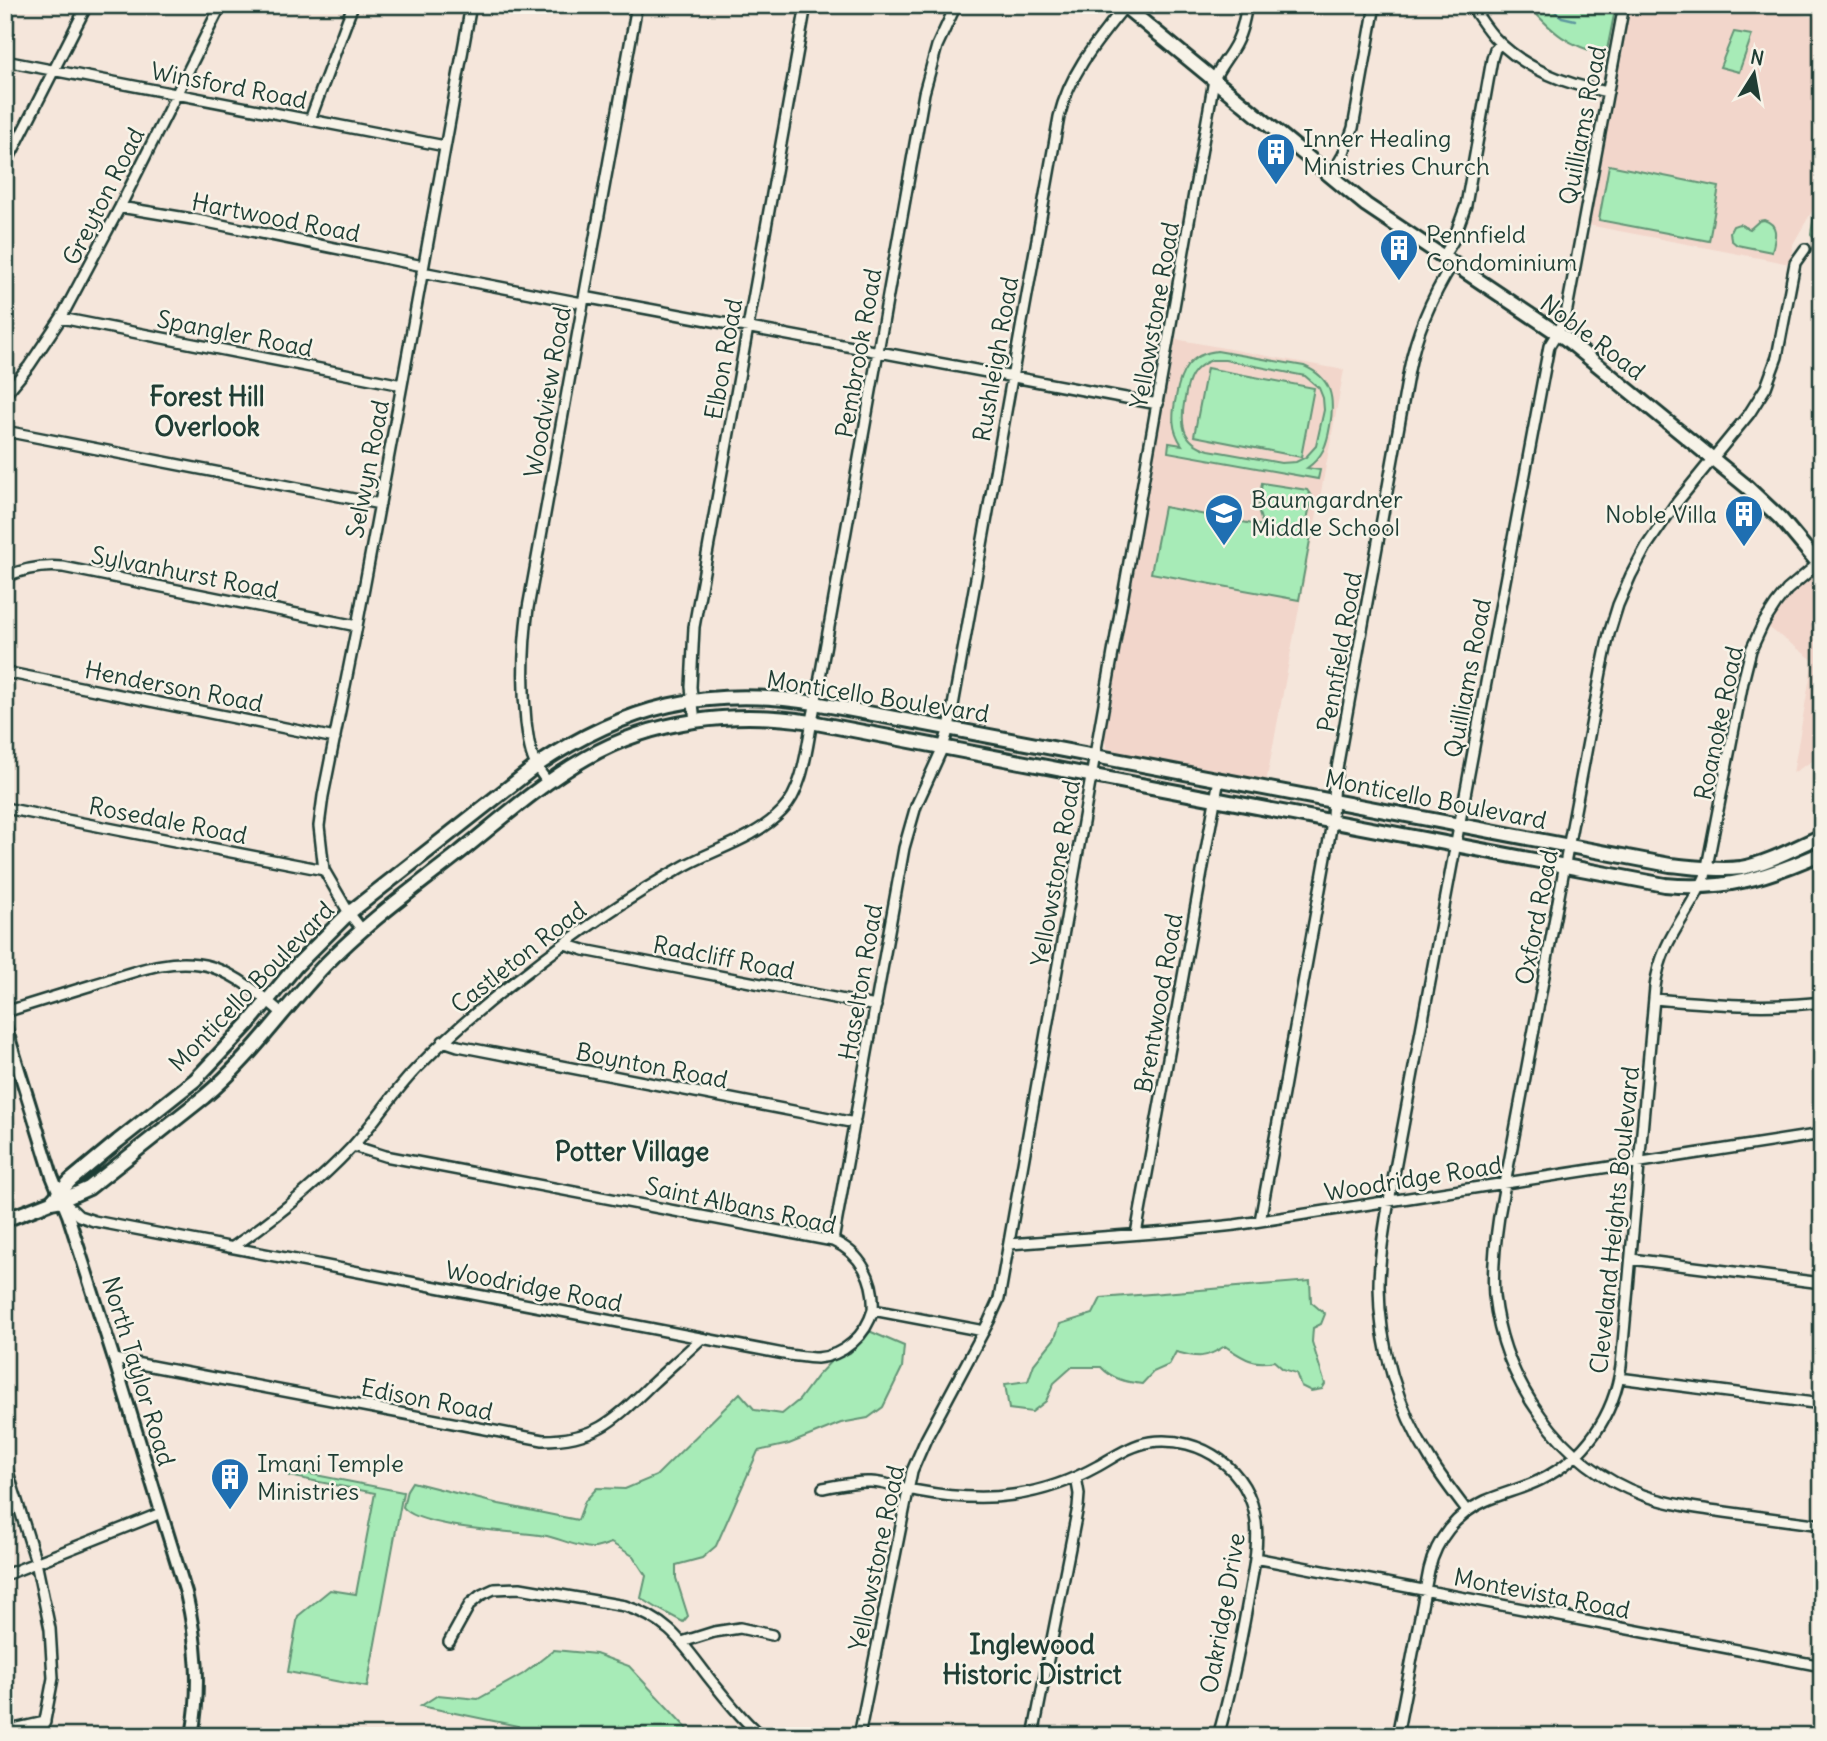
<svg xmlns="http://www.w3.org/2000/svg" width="1827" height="1741" font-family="Delius,sans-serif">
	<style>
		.built { fill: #f2d6cb }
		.green { fill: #a7ebb7; stroke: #639476; stroke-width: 2; fill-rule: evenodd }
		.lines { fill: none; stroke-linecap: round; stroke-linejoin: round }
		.stream { stroke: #5f999f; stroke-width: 2.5 }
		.minor-casing { stroke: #1f3d34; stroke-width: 14 }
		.tertiary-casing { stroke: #1f3d34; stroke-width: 16 }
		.secondary-casing { stroke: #1f3d34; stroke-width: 18 }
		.minor { stroke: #f7f3e8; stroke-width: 9 }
		.tertiary { stroke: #f7f3e8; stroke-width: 10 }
		.secondary { stroke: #f7f3e8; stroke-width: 12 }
		.labels { text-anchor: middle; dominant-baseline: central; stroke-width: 5; stroke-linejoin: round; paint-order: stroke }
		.street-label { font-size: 24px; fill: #1f3d34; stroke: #f7f3e8 }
		.poi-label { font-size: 24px; fill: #1f3d34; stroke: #f7f3e8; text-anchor: start }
		.neighbourhood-label { font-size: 26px; font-weight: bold; fill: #1f3d34; stroke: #f7f3e8 }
	</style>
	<rect width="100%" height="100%" fill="#f5e6db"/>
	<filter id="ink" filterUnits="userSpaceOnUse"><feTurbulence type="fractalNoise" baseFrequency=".0143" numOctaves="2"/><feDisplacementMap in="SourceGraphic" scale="14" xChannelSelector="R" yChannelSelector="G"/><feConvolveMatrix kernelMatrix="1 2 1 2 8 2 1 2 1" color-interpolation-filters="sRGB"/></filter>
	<g filter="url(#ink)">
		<path class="built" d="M1629,5H1751L1822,19V194L1793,244L1790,264L1588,225Z
			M1175,339L1344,370L1266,783L1118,755L1108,749L1104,740Z
			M1811,577L1816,578L1822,584V755L1793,773L1813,660L1768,627L1787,599Z"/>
		<path class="green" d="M1528,5H1616L1606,55C1568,46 1553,33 1528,5Z
			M1734,32L1752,35L1739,72L1720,67Z
			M1609,165L1719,187L1709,241L1599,220Z
			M1822,195V270L1819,269C1822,252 1822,248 1811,234L1814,215Z
			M1764,220C1780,225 1775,238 1772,252L1737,245L1731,240L1730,232L1733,226L1739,224L1750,229L1759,221Z
			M1217,351L1304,366C1332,378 1335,398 1330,426C1327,444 1323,457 1307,468L1320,470L1318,479L1168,452L1169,443L1182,445C1171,429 1172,415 1176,397C1180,372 1189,354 1217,351ZM1212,360H1225L1305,376L1319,388L1323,398L1324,410L1316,446L1306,457L1296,462L1281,463L1209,450C1181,442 1180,423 1185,398C1188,379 1193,367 1212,360Z
			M1207,368L1314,388L1301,457L1194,436Z
			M1262,483L1307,490L1312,497L1304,533L1311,535L1299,600L1151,573L1164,507L1263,526L1258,510Z
			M1310,1281L1311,1302L1325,1314L1321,1324L1313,1328L1312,1342L1325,1384L1322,1389L1311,1391L1301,1386L1296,1373L1283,1369L1274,1361C1253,1366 1242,1357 1225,1346C1205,1359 1198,1358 1176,1352L1169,1365L1153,1372L1142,1384C1126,1382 1112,1379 1101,1367H1072L1054,1383L1046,1401L1032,1412L1009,1409L1005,1384L1028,1381L1034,1364L1055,1338L1060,1324L1093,1314L1101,1298Z
			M869,1331L904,1346L902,1368L883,1407L868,1418L841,1423L789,1444L758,1451L716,1546L702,1558L676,1565V1578L688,1616L683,1622L657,1608L641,1598L646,1576L633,1556L611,1543C606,1545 600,1547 595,1548C582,1549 560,1539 547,1536C518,1531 419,1529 403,1507L407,1490L412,1482L499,1504L578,1520L585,1501L597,1488L625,1489L656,1476L740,1393L755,1410L782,1414L799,1400L817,1376L833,1359L850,1353Z
			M290,1470L403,1492L367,1687L288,1672L298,1616L330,1590L356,1594L375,1493L289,1476Z
			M554,1650L596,1654L629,1666L694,1736H522L518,1726L421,1706L438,1695L478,1699L523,1674Z"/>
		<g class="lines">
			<path class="stream" d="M1548,5L1562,17L1575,20"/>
			<defs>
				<path id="minor" d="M1471,5C1478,16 1485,27 1494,37C1523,68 1566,85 1608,92
					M5,61L445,146
					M310,120L353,5
					M5,166L87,5
					M1330,177L1343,155L1353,128L1375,5
					M120,207L192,219L423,266
					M1805,249L1795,263L1777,357L1766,387L1749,414L1674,506L1646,547L1631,575L1618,605L1609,634L1601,672L1499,1216C1495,1243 1492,1269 1494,1296C1504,1382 1560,1465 1643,1495C1672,1505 1702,1509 1732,1513C1762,1517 1792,1521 1822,1525
					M1443,257L1453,241L1466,205L1492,59L1495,49L1500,43
					M422,272L582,303
					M584,297L1158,404
					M61,318L402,385
					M5,395L29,366L61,318L120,207L221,5
					M5,431L380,504
					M5,577C25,568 42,565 63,567L357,626
					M5,672L335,738
					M695,721L691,687L694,627L806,5
					M548,783C544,777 539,771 536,765C529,752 528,736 526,722C522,683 523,646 528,608L637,5
					M5,808L324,870
					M362,930L349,913L324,870L319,826L323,796L357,626L402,385L471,5
					M565,944L584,950L876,1006
					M1654,999C1711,1004 1765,1009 1822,1002
					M5,1012C34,1003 63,994 92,985C131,973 171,955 212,967C239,976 262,996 283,1014
					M443,1041L458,1046L855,1123
					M1819,1135L1822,1153
					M353,1146L385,1156L833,1241C861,1253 875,1280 873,1310
					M63,1201L79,1216L94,1221L789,1355C798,1356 808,1358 817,1358C844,1356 866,1335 873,1310L984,1331
					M1260,1221L1330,834C1333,818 1332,802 1334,785L1409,370C1416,333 1433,295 1453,263
					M1136,1234L1219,779
					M833,1241L904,848L916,806L943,747L949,728L1059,117C1070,72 1097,41 1125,6
					M1009,1244L1169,1232L1235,1225L1822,1134
					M233,1247C275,1218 316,1185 351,1148C375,1122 394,1091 419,1066C451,1033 486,1003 523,975C574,935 628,897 686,865C718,848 756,838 782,811C805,788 807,742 814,711L924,93L937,46L956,5
					M1631,1259L1822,1283
					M114,1359L543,1440C598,1440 616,1418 653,1383C669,1368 685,1354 701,1339
					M1619,1378L1822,1404
					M5,1462L36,1562L50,1629L53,1678L42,1736
					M823,1488C839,1485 855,1481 871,1482C886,1483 902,1488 918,1491C950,1497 980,1500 1013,1495C1042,1491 1071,1481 1098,1466C1114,1457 1131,1445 1150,1442C1202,1435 1250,1470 1256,1522C1259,1549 1252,1575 1248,1601C1240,1646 1231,1692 1218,1736
					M1467,1511C1454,1494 1441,1477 1430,1459C1398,1409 1379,1345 1379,1286C1379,1258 1384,1229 1389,1201L1549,346L1565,320L1624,5
					M1255,1558L1822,1666
					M5,1575L161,1513
					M449,1642L470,1604L481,1595L494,1589L520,1588L625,1606C670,1620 683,1644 710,1679C726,1699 742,1719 761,1736
					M682,1642L714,1632L740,1628L772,1635
					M5,1731L45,1722
					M859,1736L912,1471L926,1439L989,1321L999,1299L1214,80C1218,69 1226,60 1232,50C1241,36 1244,21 1247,5
					M1033,1736L1078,1507L1079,1494L1076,1477
					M1397,1736L1429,1570C1436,1540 1456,1514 1485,1501C1503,1493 1522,1489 1540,1480C1585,1458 1614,1416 1621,1366L1655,987C1661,939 1687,918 1705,877L1743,682L1751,650L1763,624L1776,604L1787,590L1820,562"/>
				<path id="tertiary" d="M5,1025L52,1176L68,1215L114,1359L186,1593C197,1642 201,1686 192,1736"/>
				<path id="secondary" d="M1123,5L1366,205L1566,339L1746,486L1781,519L1822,568
					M51,1202L70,1181L118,1141L195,1080L248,1024L296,966L349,913L536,766C626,705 708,686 815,703L1670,865C1693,867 1718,871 1741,868C1769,863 1796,847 1822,836
					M5,1220L51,1202L62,1200L89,1188L204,1097C251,1058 284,1008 325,965C366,923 413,889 459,853C500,820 540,784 586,758C654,719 735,710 811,722L1665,885C1725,891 1768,877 1822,853"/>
			</defs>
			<use href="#minor" class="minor-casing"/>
			<use href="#tertiary" class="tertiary-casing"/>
			<use href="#secondary" class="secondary-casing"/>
			<use href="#minor" class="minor"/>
			<use href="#tertiary" class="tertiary"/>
			<use href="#secondary" class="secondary"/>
		</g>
	</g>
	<defs>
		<symbol id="building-pin" viewBox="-11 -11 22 30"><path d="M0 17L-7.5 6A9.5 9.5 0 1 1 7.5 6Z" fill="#1f6fb2" stroke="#f7f3e8"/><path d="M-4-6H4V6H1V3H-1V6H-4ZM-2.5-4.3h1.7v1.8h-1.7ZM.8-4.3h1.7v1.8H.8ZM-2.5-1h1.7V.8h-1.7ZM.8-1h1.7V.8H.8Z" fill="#fff"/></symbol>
		<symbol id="school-pin" viewBox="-11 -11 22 30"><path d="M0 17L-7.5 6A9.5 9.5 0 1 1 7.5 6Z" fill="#1f6fb2" stroke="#f7f3e8"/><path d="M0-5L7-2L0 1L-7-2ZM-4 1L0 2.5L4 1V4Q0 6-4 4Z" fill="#fff"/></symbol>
	</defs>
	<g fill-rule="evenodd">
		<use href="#building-pin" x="1254" y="130" width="44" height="60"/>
		<use href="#building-pin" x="1377" y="226" width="44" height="60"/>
		<use href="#school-pin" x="1202" y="491" width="44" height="60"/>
		<use href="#building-pin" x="1722" y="492" width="44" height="60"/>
		<use href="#building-pin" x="208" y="1455" width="44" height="60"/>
	</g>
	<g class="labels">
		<g class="street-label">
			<text transform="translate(229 85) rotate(11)">Winsford Road</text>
			<text transform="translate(1582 125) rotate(-79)">Quilliams Road</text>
			<text transform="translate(103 196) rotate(-63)">Greyton Road</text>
			<text transform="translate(276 217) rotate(11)">Hartwood Road</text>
			<text transform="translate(1154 315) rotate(-80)">Yellowstone Road</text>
			<text transform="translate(235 333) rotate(11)">Spangler Road</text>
			<text transform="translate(1593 337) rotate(37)">Noble Road</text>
			<text transform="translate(858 353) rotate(-80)">Pembrook Road</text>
			<text transform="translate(723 359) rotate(-80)">Elbon Road</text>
			<text transform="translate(995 359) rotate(-80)">Rushleigh Road</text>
			<text transform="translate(547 392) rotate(-80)">Woodview Road</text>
			<text transform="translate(367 469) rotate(-79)">Selwyn Road</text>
			<text transform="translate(185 572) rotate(11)">Sylvanhurst Road</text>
			<text transform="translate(1339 652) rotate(-80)">Pennfield Road</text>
			<text transform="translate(1467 678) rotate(-79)">Quilliams Road</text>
			<text transform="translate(174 686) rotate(11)">Henderson Road</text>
			<text transform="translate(878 696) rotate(9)">Monticello Boulevard</text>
			<text transform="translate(1718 723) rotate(-78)">Roanoke Road</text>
			<text transform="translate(1436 799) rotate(11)">Monticello Boulevard</text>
			<text transform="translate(168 820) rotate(11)">Rosedale Road</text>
			<text transform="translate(1055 873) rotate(-80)">Yellowstone Road</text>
			<text transform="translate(1536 917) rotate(-79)">Oxford Road</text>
			<text transform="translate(518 957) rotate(-38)">Castleton Road</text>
			<text transform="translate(724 957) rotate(11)">Radcliff Road</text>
			<text transform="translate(860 982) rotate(-80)">Haselton Road</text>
			<text transform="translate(251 986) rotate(-46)">Monticello Boulevard</text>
			<text transform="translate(1158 1003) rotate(-80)">Brentwood Road</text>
			<text transform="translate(652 1065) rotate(11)">Boynton Road</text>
			<text transform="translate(1413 1178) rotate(-9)">Woodridge Road</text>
			<text transform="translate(741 1205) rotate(12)">Saint Albans Road</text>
			<text transform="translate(1614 1220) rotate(-84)">Cleveland Heights Boulevard</text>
			<text transform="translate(534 1286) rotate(11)">Woodridge Road</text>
			<text transform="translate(139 1371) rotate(73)">North Taylor Road</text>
			<text transform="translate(427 1399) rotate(11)">Edison Road</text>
			<text transform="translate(876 1558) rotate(-78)">Yellowstone Road</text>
			<text transform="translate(1542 1593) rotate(11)">Montevista Road</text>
			<text transform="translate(1222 1613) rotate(-80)">Oakridge Drive</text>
		</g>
		<g class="poi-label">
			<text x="1303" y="138">Inner Healing<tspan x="1303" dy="28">Ministries Church</tspan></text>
			<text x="1426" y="234">Pennfield<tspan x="1426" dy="28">Condominium</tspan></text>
			<text x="1251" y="499">Baumgardner<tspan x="1251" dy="28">Middle School</tspan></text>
			<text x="1717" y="514" text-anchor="end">Noble Villa</text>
			<text x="257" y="1463">Imani Temple<tspan x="257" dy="28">Ministries</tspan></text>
		</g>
		<g class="neighbourhood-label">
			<text x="207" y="396">Forest Hill<tspan x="207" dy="30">Overlook</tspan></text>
			<text x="632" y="1151">Potter Village</text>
			<text x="1032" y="1644">Inglewood<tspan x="1032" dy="30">Historic District</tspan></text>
		</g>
	</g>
	<rect width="1827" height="1741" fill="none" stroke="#f7f3e8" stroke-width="28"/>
	<rect x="14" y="14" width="1799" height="1713" fill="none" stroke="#1f3d34" stroke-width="2.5" filter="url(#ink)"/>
	<g transform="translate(1754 74) rotate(11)" stroke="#f7f3e8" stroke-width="5" paint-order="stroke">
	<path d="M0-5L12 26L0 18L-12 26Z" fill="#1f3d34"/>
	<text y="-10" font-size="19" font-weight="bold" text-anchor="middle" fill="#1f3d34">N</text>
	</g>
</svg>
